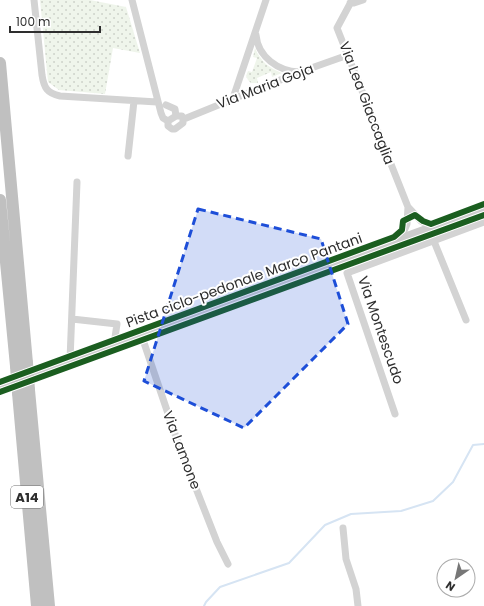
<svg xmlns="http://www.w3.org/2000/svg" width="484" height="606" font-family="Poppins,sans-serif">
	<style>
		.grass { fill: url(#grass-dots) }
		.lines { fill: none; stroke-linecap: round; stroke-linejoin: round }
		.stream { stroke: #d6e4f3; stroke-width: 2 }
		.street { stroke: #d3d3d3; stroke-width: 7 }
		.secondary { stroke: #ccc; stroke-width: 10 }
		.highway { stroke: #c0c0c0; stroke-width: 12 }
		.highway-bridge { stroke: #c0c0c0; stroke-width: 12 }
		.cycleway-casing { stroke: #fff; stroke-width: 8 }
		.cycleway { stroke: #1b5e20; stroke-width: 6 }
		.marked { fill: #1d4ed8; fill-opacity: 0.2; stroke: #1d4ed8; stroke-width: 3; stroke-dasharray: 8 5; stroke-linejoin: round }
		.labels { text-anchor: middle; dominant-baseline: central; stroke-width: 4; stroke-linejoin: round; paint-order: stroke }
		.shield { fill: #fff; stroke: #6d6d6d; stroke-width: 1 }
		.shield-label { font-size: 13px; font-weight: bold; fill: #2e2e2e }
		.street-label { font-size: 14px; fill: #2e2e2e; stroke: #fff }
	</style>
	<defs>
		<pattern id="grass-dots" width="8" height="8" patternUnits="userSpaceOnUse"><rect width="8" height="8" fill="#eff5eb"/><path d="M2 2h.1M6 6h.1" fill="none" stroke="#cdd2ca" stroke-width="1.8" stroke-linecap="round"/></pattern>
	</defs>
	<rect width="100%" height="100%" fill="#fff"/>
	<path class="grass" d="M40,0H90L126,7L140,53L113,48L105,94L59,90L48,82Z
		M255,48C261,62 269,68 282,73L272,77L271,72L257,78L258,83H251L248,80L246,76L248,71L252,72L257,58L253,57Z"/>
	<g class="lines">
		<path class="stream" d="M204,606L206,602L220,587L289,563L325,525L351,514L401,511L433,501L453,482L473,445L484,444"/>
		<path class="street" d="M34,0L42,75C44,88 47,93 60,96L157,102
			M132,0L161,113L163,118L168,121
			M352,0L337,28L408,207L421,221L433,227
			M350,3H354L363,0
			M256,35C258,57 278,71 299,72
			M233,98L266,0
			M166,105L175,109L176,116
			M176,116H182L183,118V123L175,129H172L168,126V121Z
			M184,119L300,72L348,55
			M128,156L134,101
			M429,229L466,320
			M400,240L407,224L408,207
			M72,319L117,324L114,344
			M141,334L177,440L217,542L228,564
			M70,360L77,182
			M395,414L347,273L484,222
			M343,528L346,559L356,589L358,606"/>
		<path class="secondary" d="M0,387L114,344L484,209"/>
		<path class="highway" d="M0,63L27,363
			M0,200L16,366
			M29,390L49,606
			M18,393L37,606"/>
		<path class="highway-bridge" d="M27,363L29,390
			M16,366L18,393"/>
		<defs>
			<path id="cycleway" d="M0,382L394,237L402,230L403,221L415,215L423,221L431,224L484,204
				M0,392L484,215"/>
		</defs>
		<use href="#cycleway" class="cycleway-casing"/>
		<use href="#cycleway" class="cycleway"/>
	</g>
	<path class="marked" d="M198,209L321,239L348,324L244,428L144,381Z"/>
	<g class="labels">
		<rect class="shield" x="11" y="486" width="32" height="22" rx="3"/>
		<g class="shield-label">
			<text x="27" y="497">A14</text>
		</g>
		<g class="street-label">
			<text transform="translate(265 86) rotate(-21)">Via Maria Goja</text>
			<text transform="translate(367 103) rotate(69)">Via Lea Giaccaglia</text>
			<text transform="translate(244 280) rotate(-20)">Pista ciclo-pedonale Marco Pantani</text>
			<text transform="translate(381 330) rotate(71)">Via Montescudo</text>
			<text transform="translate(182 450) rotate(69)">Via Lamone</text>
		</g>
	</g>
	<g transform="translate(456 578) rotate(214)"><circle r="19" fill="#ffffff" stroke="#ababab"/>
	<path d="M0-3L7 15L0 10L-7 15Z" fill="#777777"/>
	<text y="-6" font-size="11" font-weight="bold" text-anchor="middle" fill="#2e2e2e">N</text>
	</g>
	<path d="M10 26v6h90v-6" fill="none" stroke="#2e2e2e" stroke-width="2"/>
	<text x="16" y="26" font-size="12" fill="#2e2e2e" stroke="#ffffff" stroke-width="3" paint-order="stroke">100 m</text>
</svg>
